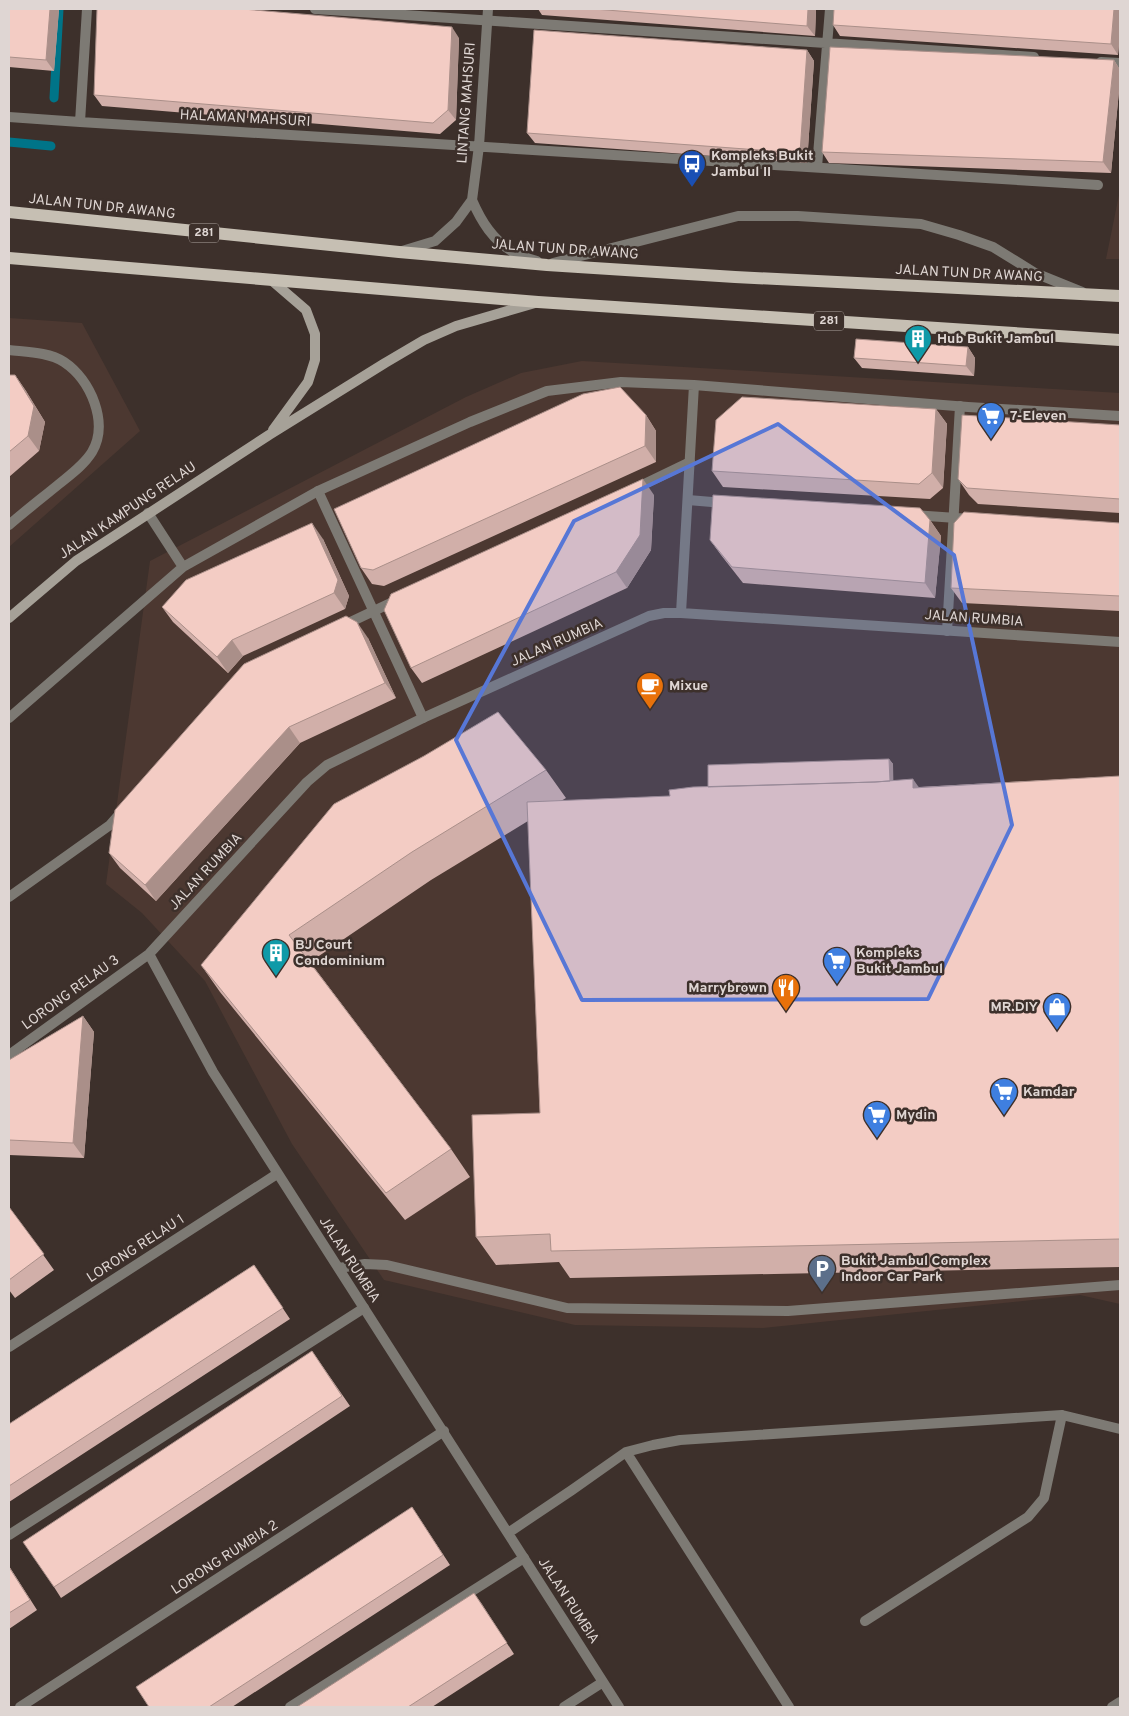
<svg xmlns="http://www.w3.org/2000/svg" width="1129" height="1716" font-family="Overpass,sans-serif">
	<style>
		.built { fill: #4c3831 }
		.lines { fill: none; stroke-linecap: round; stroke-linejoin: round }
		.stream { stroke: #007488; stroke-width: 9 }
		.lane { stroke: #7d7a74; stroke-width: 10 }
		.street { stroke: #7d7a74; stroke-width: 10 }
		.secondary { stroke: #a6a198; stroke-width: 10 }
		.primary { stroke: #c6bfb3; stroke-width: 12 }
		.wall { fill: #d1afa9 }
		.shaded-wall { fill: #aa8f89 }
		.building { fill: #f3ccc4; stroke: #aa8f89 }
		.marked { fill: #5777d6; fill-opacity: 0.2; stroke: #5777d6; stroke-width: 4; stroke-linejoin: round }
		.labels { text-anchor: middle; dominant-baseline: central; stroke-width: 5; stroke-linejoin: round; paint-order: stroke }
		.shield { fill: #3d302b; stroke: #aea4a1; stroke-width: 1 }
		.shield-label { font-size: 12px; font-weight: bold; fill: #dfd6d3 }
		.street-label { font-size: 14px; fill: #dfd6d3; stroke: #3d302b }
		.poi-label { font-size: 14px; font-weight: bold; fill: #dfd6d3; stroke: #3d302b; text-anchor: start }
	</style>
	<rect width="100%" height="100%" fill="#3d302b"/>
	<path class="built" d="M1120,190V259H1106Z
		M9,318L82,323L140,431L9,547Z
		M582,361L1120,393V1304L1080,1295L763,1328L575,1325L384,1280L292,1144L205,981L142,913L106,884L150,561L466,397L521,373Z"/>
	<g class="lines">
		<path class="stream" d="M54,98L59,9
			M9,142L51,146"/>
		<path class="lane" d="M315,9L1034,57
			M1101,62L1120,63
			M817,167L830,9
			M553,263L738,216H798L921,224L959,235L993,247L1035,273L1082,292
			M634,489L690,462
			M318,491L423,718
			M688,500L724,503
			M913,515L971,519
			M342,626L397,600
			M947,631L960,406
			M9,897L110,825L123,810
			M339,1268L365,1264L387,1265L567,1308L788,1311L1120,1285
			M9,1535L364,1308
			M290,1707L524,1558"/>
		<path class="street" d="M9,117L80,122L1098,185
			M80,122L87,9
			M472,200C481,221 493,241 515,253C522,257 530,259 537,261
			M402,251L435,241L456,222L472,200L479,146L488,9
			M9,350C26,352 49,352 64,362C91,380 109,423 92,452C84,465 70,475 59,484C42,498 25,511 9,525
			M148,513L183,567
			M681,613L694,385
			M9,718L183,567L318,491L470,422L547,391L621,382L694,385L968,407L1120,416
			M149,954L213,1072L619,1707
			M9,1055L149,954L307,782L327,765L423,718L649,616L664,613H681L1120,642
			M9,1347L277,1174
			M626,1452L789,1707
			M508,1533L572,1490L626,1452L653,1445L680,1440L1062,1415L1120,1429
			M865,1621L1028,1517L1044,1498L1062,1415
			M20,1707L444,1431
			M564,1707L603,1682
			M1112,1707L1120,1702"/>
		<path class="secondary" d="M270,279L306,310L315,334V360L308,382L273,430
			M9,618L76,561L269,435L385,363L424,340L456,326L535,303"/>
		<path class="primary" d="M9,212L399,252L547,265L735,277L1120,296
			M9,258L538,302L1120,340"/>
	</g>
	<path class="wall" d="M9,9H59L54,71L9,67Z
		M538,9H816L815,36L542,15Z
		M1120,9V33L1118,55L840,36L833,25Z
		M459,38L456,120L440,134L102,106L94,95Z
		M807,50L814,61L807,163L535,143L527,133Z
		M1114,60L1120,70V81L1111,173L829,163L822,152Z
		M968,347L975,358L974,376L862,368L854,358Z
		M9,375H15L26,391L45,422L39,451L9,477Z
		M936,409L947,424L943,488L930,499L723,487L712,471Z
		M646,415L656,431V462L384,586L372,584L361,568Z
		M1120,425V513L978,504L969,495L958,479Z
		M654,495L651,550L627,588L422,683L411,668Z
		M930,520L941,536L935,598L743,583L721,555L710,540Z
		M1120,523V611L962,603L951,588Z
		M323,539L349,596L345,609L243,656L228,673L173,622L162,607Z
		M368,638L396,698L300,743L156,901L120,868L109,853Z
		M889,759L893,764V780L919,787L1120,776V1267L570,1278L559,1262L496,1265L476,1237L540,1113L528,821L431,880L310,962L451,1149L470,1177L405,1220L220,992L201,965L546,770L566,798L561,801L670,796L708,787Z
		M83,1016L94,1032L84,1158L9,1155V1060Z
		M9,1207L54,1270L15,1298L9,1290Z
		M254,1265L290,1319L9,1502V1424Z
		M312,1351L350,1406L61,1598L54,1587Z
		M412,1507L450,1565L232,1707H149Z
		M9,1566L37,1610L9,1629Z
		M474,1593L514,1654L432,1707H297Z"/>
	<path class="shaded-wall" d="M50,9H59L54,71L46,60Z
		M808,9H816L815,36L807,26Z
		M1114,9H1120V33L1118,55L1111,44Z
		M452,27L459,38L456,120L448,110Z
		M807,50L814,61L807,163L800,153Z
		M1114,60L1120,70V81L1111,173L1103,162Z
		M968,347L975,358L974,376L966,366Z
		M15,375L26,391L45,422L39,451L28,436Z
		M936,409L947,424L943,488L932,473Z
		M646,415L656,431V462L645,446Z
		M643,479L654,495L651,550L627,588L616,572Z
		M930,520L941,536L935,598L925,583Z
		M312,523L323,539L349,596L345,609L334,593Z
		M357,622L368,638L396,698L385,683Z
		M232,640L243,656L228,673L217,657Z
		M289,727L300,743L156,901L145,885Z
		M889,759L893,764L894,809L891,804Z
		M913,779L932,806L913,788Z
		M83,1016L94,1032L84,1158L73,1143Z
		M474,1593L482,1604L514,1654L507,1643Z"/>
	<path class="building" d="M9,9H50L46,60L9,57Z
		M97,9H243L452,27L448,110L433,123L94,95Z
		M594,9H808L807,26Z
		M834,9H1114L1111,44L833,25Z
		M534,30L807,50L800,153L527,133Z
		M830,47L1114,60L1103,162L822,152Z
		M856,339L968,347L966,366L854,358Z
		M9,375H15L34,406L28,436L9,452Z
		M620,387L646,415L645,446L373,570L361,568L334,509L583,394Z
		M742,397L936,409L932,473L919,484L712,471L716,420Z
		M962,415L1120,425V499L967,488L958,479Z
		M643,479L640,535L616,572L411,668L384,610L391,594Z
		M713,495L920,508L930,520L925,583L732,567L710,540Z
		M964,512L1120,523V596L951,588L954,523Z
		M312,523L338,580L334,593L232,640L217,657L162,607L186,580Z
		M346,616L357,622L385,683L289,727L145,885L109,853L115,810L244,664Z
		M498,712L546,770L412,852L289,935L451,1149L386,1193L201,965L334,804L424,756Z
		M889,759L890,781L875,782L708,787V765Z
		M1120,776V1239L551,1251L550,1234L476,1237L472,1115L540,1113L527,802L670,796L669,790L693,787L875,782L913,779V788Z
		M83,1016L73,1143L9,1140V1060Z
		M9,1207L44,1254L9,1280Z
		M254,1265L283,1308L9,1486V1424Z
		M312,1351L342,1396L54,1587L23,1542Z
		M412,1507L443,1555L209,1707H149L136,1687Z
		M9,1567L30,1600L9,1613Z
		M474,1593L507,1643L408,1707H297Z"/>
	<path class="marked" d="M778,424L954,555L1012,825L928,999L582,1000L456,740L574,521Z"/>
	<defs>
		<symbol id="bus-pin" viewBox="-11 -11 22 30"><path d="M0 17L-7.5 6A9.5 9.5 0 1 1 7.5 6Z" fill="#1a4fb4" stroke="#3d302b"/><path d="M-5-6H5V4H4V6H2V4H-2V6H-4V4H-5ZM-3.5-4V0h7V-4ZM-3.5 1.2v1.5H-2V1.2ZM2 1.2v1.5H3.5V1.2Z" fill="#fff"/></symbol>
		<symbol id="building-pin" viewBox="-11 -11 22 30"><path d="M0 17L-7.5 6A9.5 9.5 0 1 1 7.5 6Z" fill="#0f9aa8" stroke="#3d302b"/><path d="M-4-6H4V6H1V3H-1V6H-4ZM-2.5-4.3h1.7v1.8h-1.7ZM.8-4.3h1.7v1.8H.8ZM-2.5-1h1.7V.8h-1.7ZM.8-1h1.7V.8H.8Z" fill="#fff"/></symbol>
		<symbol id="supermarket-pin" viewBox="-11 -11 22 30"><path d="M0 17L-7.5 6A9.5 9.5 0 1 1 7.5 6Z" fill="#3f7fe0" stroke="#3d302b"/><path d="M-6-5.5h2.5l.6 2H6L4.5 2H-2.5L-4.4-4H-6ZM-1.5 3.2a1.3 1.3 0 1 0 .1 0ZM3 3.2a1.3 1.3 0 1 0 .1 0Z" fill="#fff"/></symbol>
		<symbol id="cafe-pin" viewBox="-11 -11 22 30"><path d="M0 17L-7.5 6A9.5 9.5 0 1 1 7.5 6Z" fill="#e8710a" stroke="#3d302b"/><path d="M-5.5-4.5H6V0H3Q3 3.5 0 3.5H-2.5Q-5.5 3.5-5.5 0ZM3-3.2v2h1.7v-2ZM-6 4.5H4V6H-6Z" fill="#fff"/></symbol>
		<symbol id="restaurant-pin" viewBox="-11 -11 22 30"><path d="M0 17L-7.5 6A9.5 9.5 0 1 1 7.5 6Z" fill="#e8710a" stroke="#3d302b"/><path d="M-5-6h1v4h1v-4h1v4h1v-4h1v5L-1.5 .5V6h-2V.5L-5-1ZM5-6V6H3V1.5H1.5Q1.5-4 5-6Z" fill="#fff"/></symbol>
		<symbol id="shop-pin" viewBox="-11 -11 22 30"><path d="M0 17L-7.5 6A9.5 9.5 0 1 1 7.5 6Z" fill="#3f7fe0" stroke="#3d302b"/><path d="M-5-2.5h2.3a2.7 3.5 0 0 1 5.4 0H5L5.5 6h-11ZM-1.5-2.5h3a1.5 2.3 0 0 0-3 0Z" fill="#fff"/></symbol>
		<symbol id="parking-pin" viewBox="-11 -11 22 30"><path d="M0 17L-7.5 6A9.5 9.5 0 1 1 7.5 6Z" fill="#5c6f8a" stroke="#3d302b"/><path d="M-3.5-5.5H1a3.5 3.5 0 0 1 0 7H-1V5.5H-3.5ZM-1-3.4V-.6H.8a1.4 1.4 0 0 0 0-2.8Z" fill="#fff"/></symbol>
	</defs>
	<g fill-rule="evenodd">
		<use href="#bus-pin" x="676" y="148" width="32" height="43"/>
		<use href="#building-pin" x="902" y="323" width="32" height="43"/>
		<use href="#supermarket-pin" x="975" y="400" width="32" height="43"/>
		<use href="#cafe-pin" x="634" y="670" width="32" height="43"/>
		<use href="#building-pin" x="260" y="937" width="32" height="43"/>
		<use href="#supermarket-pin" x="821" y="945" width="32" height="43"/>
		<use href="#restaurant-pin" x="770" y="972" width="32" height="43"/>
		<use href="#shop-pin" x="1041" y="991" width="32" height="43"/>
		<use href="#supermarket-pin" x="988" y="1076" width="32" height="43"/>
		<use href="#supermarket-pin" x="861" y="1099" width="32" height="43"/>
		<use href="#parking-pin" x="806" y="1253" width="32" height="43"/>
	</g>
	<g class="labels">
		<g class="shield">
			<rect x="189" y="223.5" width="30" height="19" rx="4"/>
			<rect x="814" y="311.5" width="30" height="19" rx="4"/>
		</g>
		<g class="shield-label">
			<text x="204" y="233">281</text>
			<text x="829" y="321">281</text>
		</g>
		<g class="street-label">
			<text transform="translate(467 103) rotate(-86)">LINTANG MAHSURI</text>
			<text transform="translate(245 119) rotate(3)">HALAMAN MAHSURI</text>
			<text transform="translate(102 207) rotate(6)">JALAN TUN DR AWANG</text>
			<text transform="translate(565 250) rotate(4)">JALAN TUN DR AWANG</text>
			<text transform="translate(969 274) rotate(3)">JALAN TUN DR AWANG</text>
			<text transform="translate(128 511) rotate(-34)">JALAN KAMPUNG RELAU</text>
			<text transform="translate(974 619) rotate(4)">JALAN RUMBIA</text>
			<text transform="translate(557 643) rotate(-24)">JALAN RUMBIA</text>
			<text transform="translate(206 872) rotate(-47)">JALAN RUMBIA</text>
			<text transform="translate(71 993) rotate(-36)">LORONG RELAU 3</text>
			<text transform="translate(136 1249) rotate(-33)">LORONG RELAU 1</text>
			<text transform="translate(349 1260) rotate(57)">JALAN RUMBIA</text>
			<text transform="translate(225 1558) rotate(-33)">LORONG RUMBIA 2</text>
			<text transform="translate(568 1601) rotate(57)">JALAN RUMBIA</text>
		</g>
		<g class="poi-label">
			<text x="711" y="156">Kompleks Bukit<tspan x="711" dy="16">Jambul II</tspan></text>
			<text x="937" y="339">Hub Bukit Jambul</text>
			<text x="1010" y="416">7-Eleven</text>
			<text x="669" y="686">Mixue</text>
			<text x="295" y="945">BJ Court<tspan x="295" dy="16">Condominium</tspan></text>
			<text x="856" y="953">Kompleks<tspan x="856" dy="16">Bukit Jambul</tspan></text>
			<text x="767" y="988" text-anchor="end">Marrybrown</text>
			<text x="1038" y="1007" text-anchor="end">MR.DIY</text>
			<text x="1023" y="1092">Kamdar</text>
			<text x="896" y="1115">Mydin</text>
			<text x="841" y="1261">Bukit Jambul Complex<tspan x="841" dy="16">Indoor Car Park</tspan></text>
		</g>
	</g>
	<rect width="1129" height="1716" fill="none" stroke="#dfd6d3" stroke-width="20"/>
</svg>
